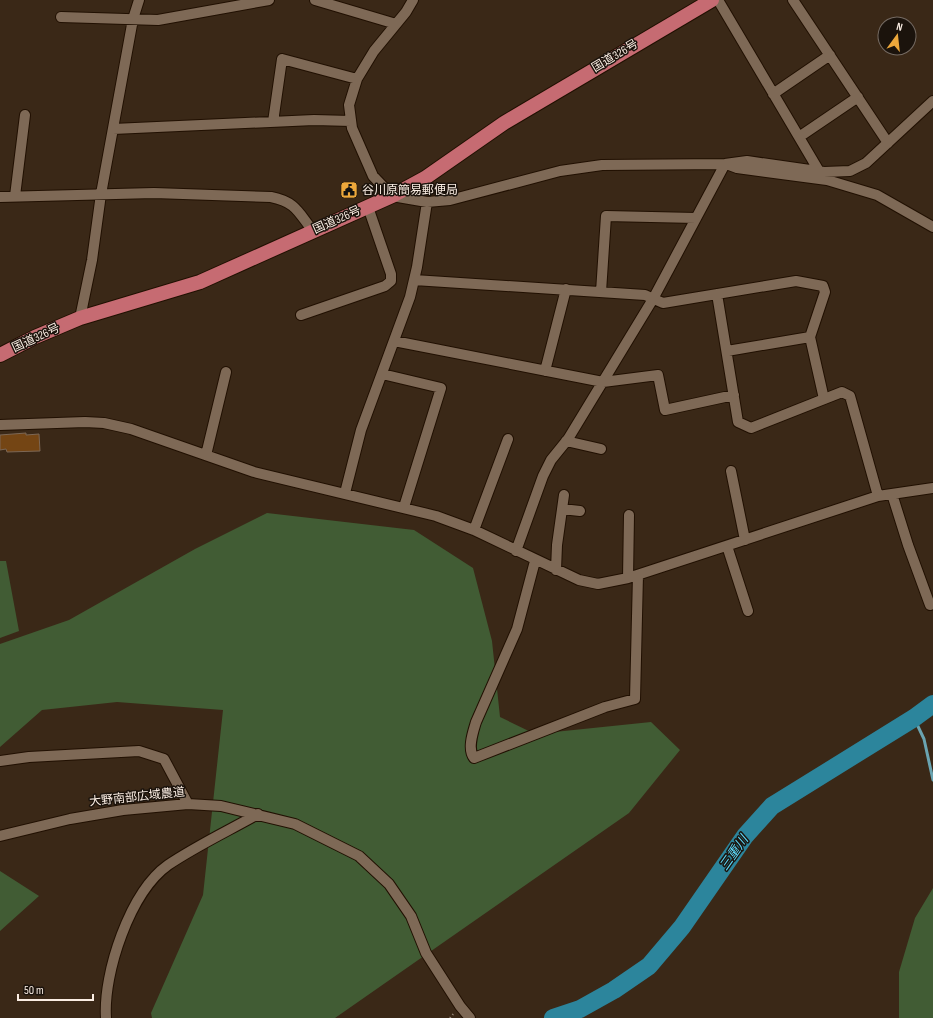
<svg xmlns="http://www.w3.org/2000/svg" width="933" height="1018" font-family="'Sofia Sans Condensed','Noto Sans JP',sans-serif">
	<style>
		.green { fill: #415c34 }
		.lines { fill: none; stroke-linecap: round; stroke-linejoin: round }
		.stream { stroke: #6aa4b1; stroke-width: 3 }
		.river { stroke: #2c859c; stroke-width: 18 }
		.building { fill: #744514; stroke: #7c6755 }
		.minor-casing { stroke: #211002; stroke-width: 12 }
		.highway-casing { stroke: #211002; stroke-width: 16 }
		.path { stroke: #9e8f81; stroke-width: 2; stroke-dasharray: 1 3; stroke-linecap: butt }
		.minor { stroke: #7e6956; stroke-width: 10 }
		.highway { stroke: #c66b72; stroke-width: 14 }
		.labels { text-anchor: middle; dominant-baseline: central; stroke-width: 3; stroke-linejoin: round; paint-order: stroke }
		.street-label { font-size: 12px; fill: #faede3; stroke: #1b130c }
		.poi-label { font-size: 12px; fill: #faede3; stroke: #1b130c; text-anchor: start }
		.water-label { font-size: 13px; font-style: italic; fill: #5bd8f9; stroke: #1b130c }
	</style>
	<rect width="100%" height="100%" fill="#3a2817"/>
	<path class="green" d="M267,513L414,530L473,568L492,641L500,717L535,734L651,722L680,750L629,813L335,1018H152L151,1013L203,895L223,710L117,702L42,710L0,747V644L69,620L195,549Z
		M0,561H6L19,631L0,638Z
		M0,871L39,896L0,931Z
		M933,888V1018H899V972L915,918Z"/>
	<g class="lines">
		<path class="stream" d="M914,718L924,739L933,780"/>
		<path class="river" d="M553,1018L580,1009L614,990L649,966L682,927L745,836L772,806L914,718L933,704"/>
	</g>
	<path class="building" d="M26,433V435L39,434L40,451L7,452L6,449L0,450V435Z"/>
	<g class="lines">
		<defs>
			<path id="minor" d="M315,0L396,24
				M413,0L406,12L374,51L357,79L349,105L352,128L373,176L392,196L427,202L450,200L560,171L602,165L725,164L747,161L824,172L850,171L866,163L933,101
				M718,0L819,171
				M793,0L888,143
				M61,17L158,20L269,0
				M773,94L830,55
				M273,122L282,59L357,79
				M113,129L314,120L351,121
				M799,137L858,97
				M729,165L737,168L827,180L877,195L933,227
				M15,196L25,115
				M0,197L154,193L271,197C296,202 298,212 313,231
				M414,280L645,295L663,303L796,281L823,286L825,292L810,337L824,399
				M601,292L606,216L696,218
				M717,294L738,422L751,428L842,392L850,396L878,496
				M301,315L385,286L391,281V274L368,207
				M80,318L92,260L101,194L133,19L139,0
				M394,341L603,382L658,375L665,410L734,395
				M727,351L810,337
				M545,371L566,289
				M382,374L441,388L404,507
				M0,425L85,422L104,423L131,429L254,472L436,516L474,530L579,580L598,584L628,578L878,496L933,488
				M566,441L601,449
				M206,455L226,372
				M731,471L745,540
				M345,493L361,430L410,297L417,267L427,202
				M892,494L908,545L930,605
				M562,509L580,511
				M474,530L508,439
				M727,546L748,611
				M516,551L543,476L551,460L568,439L653,299L725,164
				M535,561L517,629L476,722C473,732 467,749 474,758L605,707L635,699L638,575
				M556,570L557,545L564,495
				M628,578L629,515
				M0,761L29,757L139,751L164,759L188,804
				M0,836L70,819L123,810L188,804L221,806L295,824L359,856L389,884L411,916L426,953L460,1006L470,1018
				M106,1018C103,973 130,892 168,865C196,846 228,831 258,814"/>
			<path id="highway" d="M0,355L35,337L80,318L200,282L392,196L425,178L504,123L712,0"/>
		</defs>
		<use href="#minor" class="minor-casing"/>
		<use href="#highway" class="highway-casing"/>
		<path class="path" d="M450,1018L454,1013"/>
		<use href="#minor" class="minor"/>
		<use href="#highway" class="highway"/>
	</g>
	<defs>
		<symbol id="civic-square" viewBox="-11 -11 22 22"><rect x="-9" y="-9" width="18" height="18" rx="4" fill="#eda83b" stroke="#1b130c"/><path d="M-.6-6.5H3V-4.5H.6V-3L4-1V1h2V6H-6V1h2V-1L-.6-3ZM-1.2 2.5V6h2.4V2.5Z" fill="#111"/></symbol>
	</defs>
	<g fill-rule="evenodd">
		<use href="#civic-square" x="339" y="180" width="20" height="20"/>
	</g>
	<g class="labels">
		<g class="street-label">
			<text transform="translate(615 56) rotate(-31)">国道326号</text>
			<text transform="translate(337 220) rotate(-24)">国道326号</text>
			<text transform="translate(36 338) rotate(-25)">国道326号</text>
			<text transform="translate(137 797) rotate(-6)">大野南部広域農道</text>
		</g>
		<g class="poi-label">
			<text x="362" y="190">谷川原簡易郵便局</text>
		</g>
		<g class="water-label">
			<text transform="translate(734 853) rotate(-55)">三重川</text>
		</g>
	</g>
	<g transform="translate(897 36) rotate(15)"><circle r="19" fill="#1b130c" stroke="#746a62"/>
	<path d="M0-3L7 15L0 10L-7 15Z" fill="#eda83b"/>
	<text y="-6" font-size="11" font-weight="bold" text-anchor="middle" fill="#faede3">N</text>
	</g>
	<path d="M18 994v6h75v-6" fill="none" stroke="#faede3" stroke-width="2"/>
	<text x="24" y="994" font-size="12" fill="#faede3" stroke="#1b130c" stroke-width="3" paint-order="stroke">50 m</text>
</svg>
